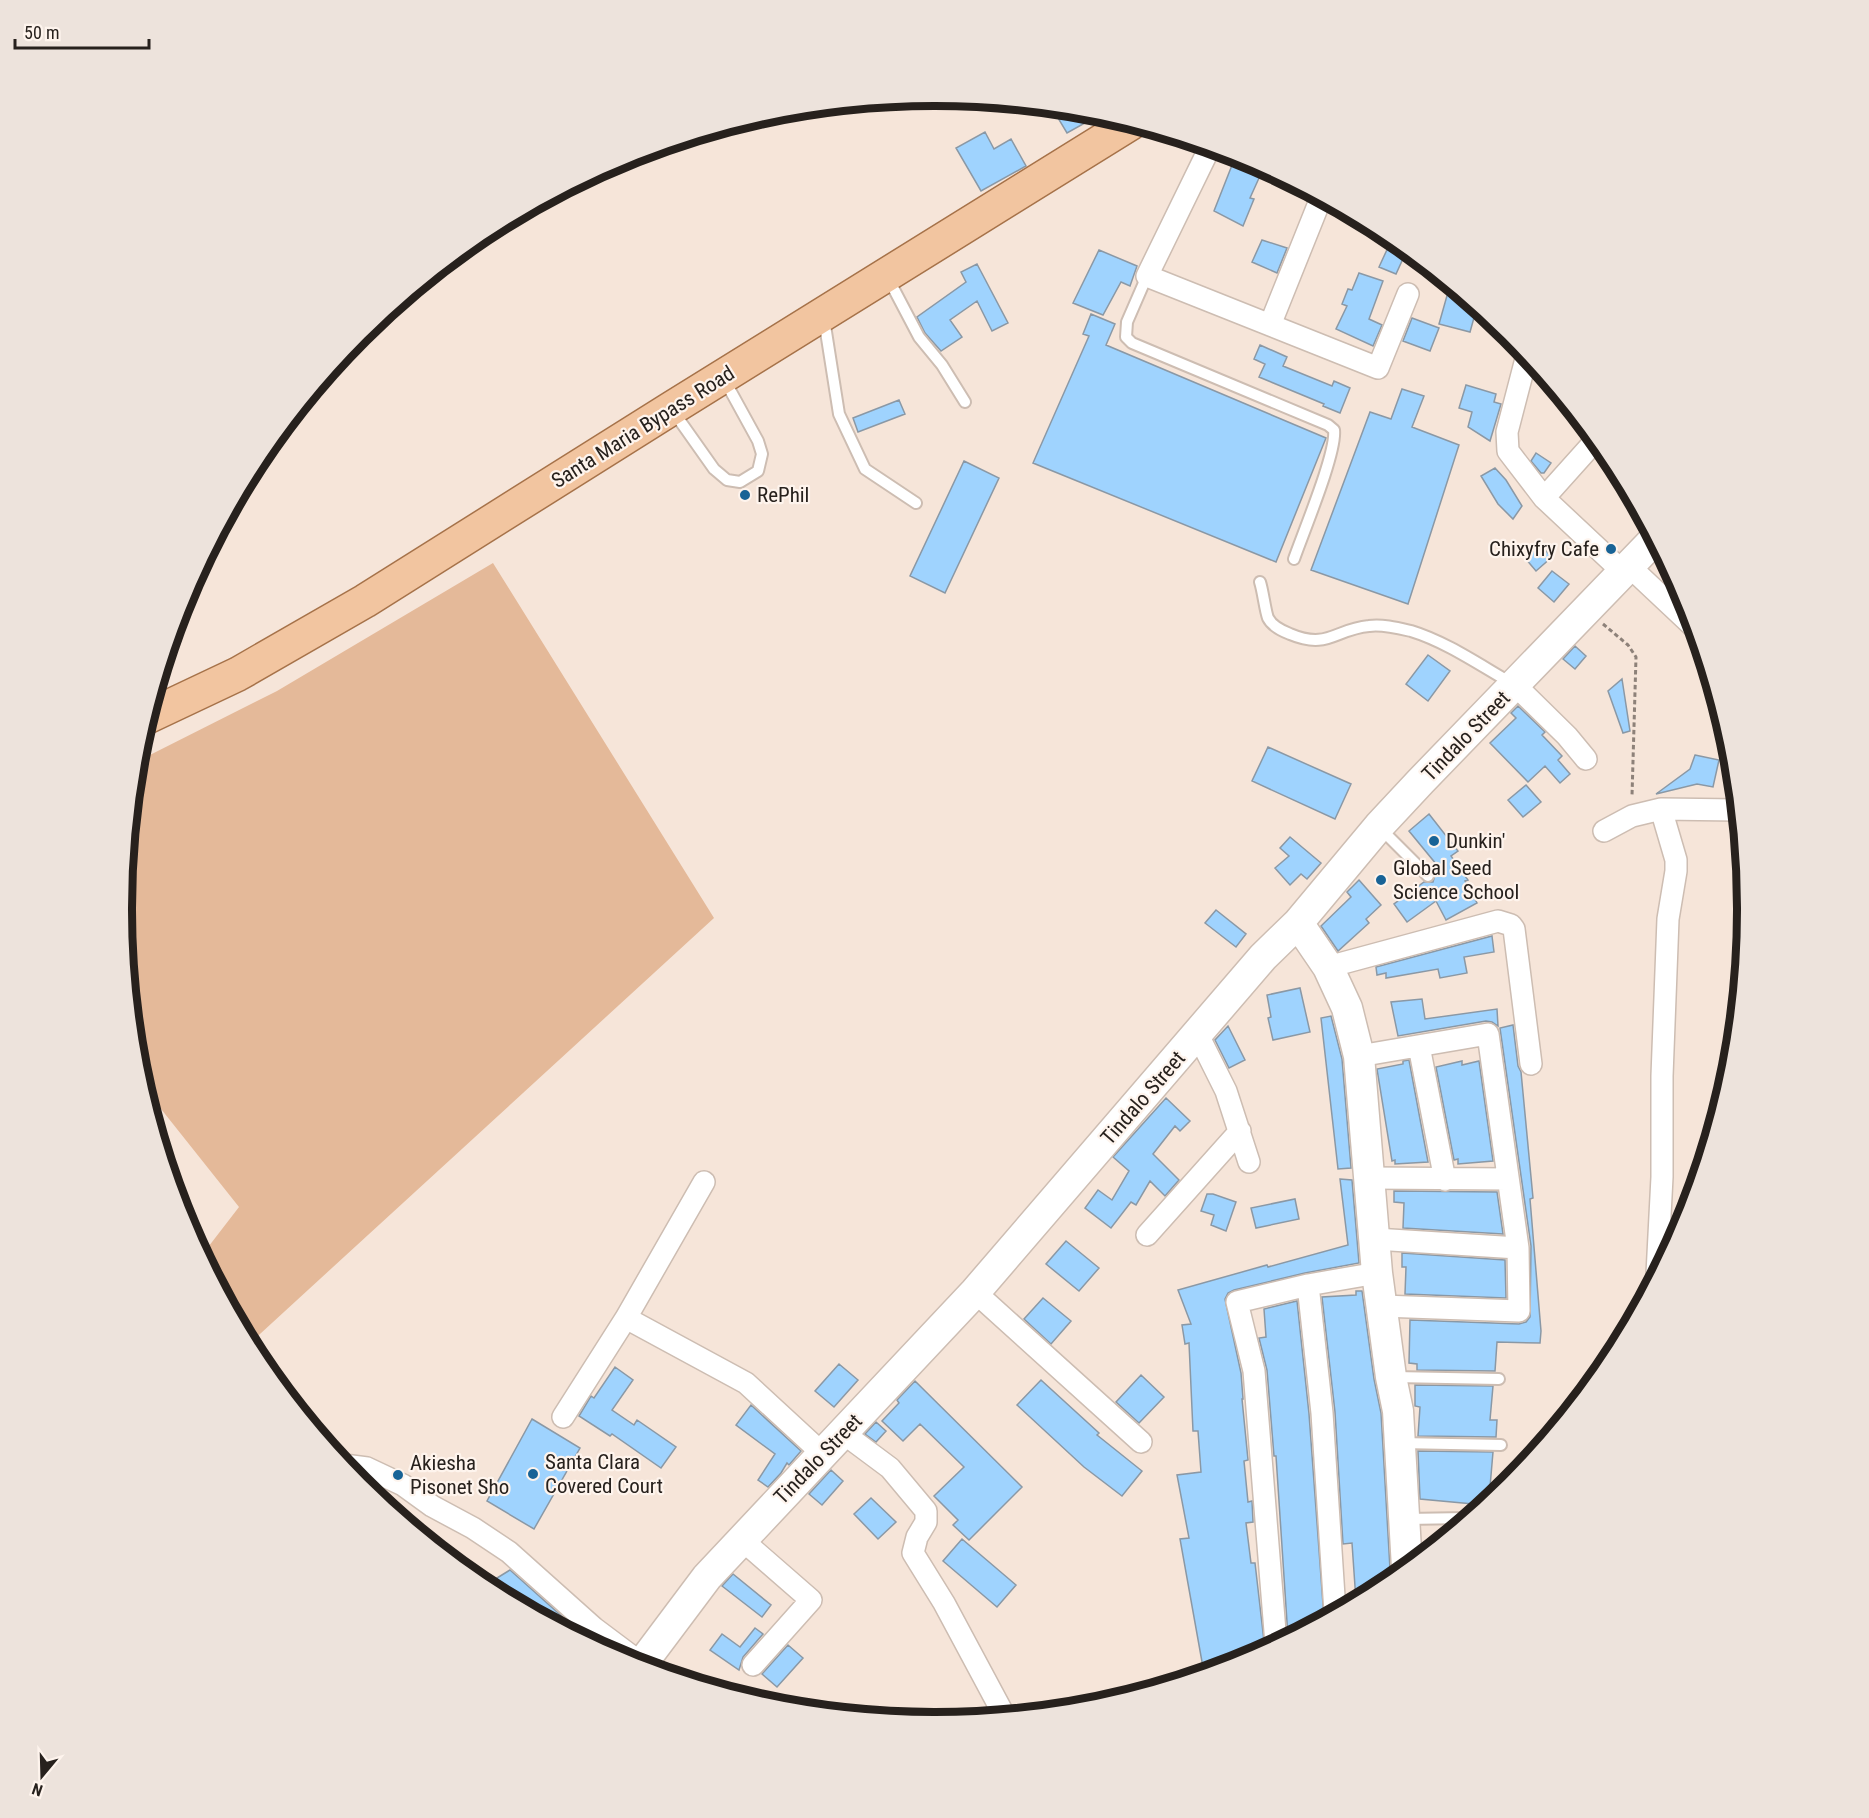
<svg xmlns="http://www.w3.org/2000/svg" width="1869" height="1818" font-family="'Roboto Condensed',sans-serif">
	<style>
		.green { fill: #e4b999 }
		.building { fill: #9fd3fe; stroke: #8a98a5; stroke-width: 1.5 }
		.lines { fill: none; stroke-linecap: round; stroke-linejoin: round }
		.lane-casing { stroke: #cdbdb2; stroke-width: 14 }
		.street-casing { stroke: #cdbdb2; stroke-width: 24 }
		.secondary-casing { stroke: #cdbdb2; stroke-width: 33 }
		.primary-casing { stroke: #a67249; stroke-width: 36 }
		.path { stroke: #8d8179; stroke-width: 3; stroke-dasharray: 4.5 3; stroke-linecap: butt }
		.lane { stroke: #fff; stroke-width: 10 }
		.street { stroke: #fff; stroke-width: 21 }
		.secondary { stroke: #fff; stroke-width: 30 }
		.primary { stroke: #f2c5a0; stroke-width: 33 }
		.poi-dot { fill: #186396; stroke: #fef4ed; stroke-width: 2 }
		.labels { text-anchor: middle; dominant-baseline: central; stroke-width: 4.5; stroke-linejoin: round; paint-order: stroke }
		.street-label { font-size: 21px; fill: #27211d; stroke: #fef4ed }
		.poi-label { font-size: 21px; fill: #27211d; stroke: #fef4ed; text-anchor: start }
		.rim { fill: none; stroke: #27211d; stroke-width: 8 }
	</style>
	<rect width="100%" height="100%" fill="#f6e5d9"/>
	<path class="green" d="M493,563L714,918L249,1344L202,1255L239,1207L142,1085L137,1067L122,909L136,762L277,691Z"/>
	<path class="building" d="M1052,108L1093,112L1101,114L1067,133Z
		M985,132L994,149L1011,139L1026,166L981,191L956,148Z
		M1236,155L1264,167L1250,198L1254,199L1243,226L1214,211Z
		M1262,240L1287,248L1277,273L1252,262Z
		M1391,241L1407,250L1396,274L1379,267Z
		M1099,250L1137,266L1130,286L1121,282L1103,315L1073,303Z
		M977,264L1008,323L992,331L977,301L950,320L962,337L941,351L925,333L917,317L966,282L961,272Z
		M1359,273L1383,281L1369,319L1382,325L1373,346L1336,329L1347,306L1342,304L1348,289L1352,290Z
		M1450,285L1477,307L1470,332L1439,324Z
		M1091,314L1115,324L1106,345L1326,438L1276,562L1033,463L1089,336L1083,334Z
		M1412,318L1439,328L1430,351L1403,341Z
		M1260,345L1287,357L1283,366L1332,386L1334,381L1350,388L1340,413L1323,406L1324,404L1259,377L1265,364L1254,359Z
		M1466,385L1496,394L1494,402L1501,404L1490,441L1468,427L1472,412L1459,408Z
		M1402,389L1424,396L1412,427L1459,445L1408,604L1311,570L1370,412L1391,419Z
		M899,400L905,414L858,432L853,418Z
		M1536,453L1551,463L1544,473H1541L1531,461Z
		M964,461L999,478L945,593L910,576Z
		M1495,468L1506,480L1522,506L1513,519L1498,504L1481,476Z
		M1540,545L1552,557L1536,571L1525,558Z
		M1552,571L1569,584L1554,602L1538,588Z
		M1575,646L1586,656L1575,669L1563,659Z
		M1428,655L1450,671L1428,701L1406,684Z
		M1622,679L1630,731L1623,733L1608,691Z
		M1518,706L1545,732L1542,735L1562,756L1558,760L1570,774L1560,783L1545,766L1528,782L1490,743L1516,718L1511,713Z
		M1268,747L1351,784L1335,819L1252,781Z
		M1695,755L1719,760L1713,787L1697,784L1656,794L1690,769Z
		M1526,785L1541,802L1523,817L1508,800Z
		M1429,814L1458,851L1451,856L1468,880L1465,881L1477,903L1446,920L1436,901L1407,922L1394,904L1424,882H1433L1435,875L1441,870L1409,831Z
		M1290,837L1321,863L1307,879L1301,874L1290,885L1275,868L1289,856L1280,848Z
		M1359,880L1381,905L1366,919L1369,923L1338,951L1321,926L1351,897L1347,892Z
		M1216,910L1246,934L1236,947L1205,923Z
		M1492,936L1494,952L1464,957L1467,973L1440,978L1438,969L1386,978V973L1377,975L1376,967Z
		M1300,988L1310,1032L1273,1040L1268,1018L1271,1017L1267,995Z
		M1422,999L1425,1019L1497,1009L1498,1026L1492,1022L1486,1021L1398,1036L1391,1002Z
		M1331,1016L1342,1059L1351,1168L1338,1169L1321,1018Z
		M1513,1025L1518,1066L1521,1072L1533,1198L1530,1199L1541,1331L1540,1343L1497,1342L1495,1371L1417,1370V1364L1409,1363L1410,1320L1519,1324L1526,1322L1530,1317L1531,1246L1500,1028Z
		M1228,1026L1245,1060L1229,1068L1215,1040Z
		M1409,1060L1428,1162L1395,1164V1160L1392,1161L1377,1069L1403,1064V1061Z
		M1462,1061V1065L1479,1061L1493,1161L1458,1164V1159L1454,1160L1436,1067Z
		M1166,1098L1190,1121L1180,1131L1175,1126L1153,1154L1179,1180L1165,1196L1150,1181L1136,1205L1131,1202L1111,1228L1085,1208L1098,1190L1112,1200L1129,1171L1113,1157Z
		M1340,1179L1352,1180L1359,1263L1305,1273L1234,1290L1228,1293L1225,1299L1241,1373L1243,1399H1242L1248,1460L1244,1461L1248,1502L1252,1501L1253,1522L1246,1523L1251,1563H1255L1265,1650L1245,1660L1204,1673L1180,1539L1189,1538L1177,1475L1201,1472L1198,1431H1193L1189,1343L1185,1344L1182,1325L1191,1324L1178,1290L1267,1265L1268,1267L1348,1245Z
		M1394,1191L1497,1192L1503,1234L1403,1228L1404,1203L1394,1202Z
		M1207,1194H1213L1236,1202L1226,1231L1211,1225L1214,1215L1201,1211Z
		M1295,1199L1299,1219L1256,1228L1251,1208Z
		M1066,1241L1099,1268L1079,1291L1046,1264Z
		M1402,1253L1505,1260L1506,1298L1405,1294L1406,1267H1402Z
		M1356,1291H1362L1374,1379L1381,1413L1390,1569L1394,1579L1386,1585L1356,1601L1352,1543L1343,1544L1335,1412L1322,1297L1356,1295Z
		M1043,1298L1071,1321L1051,1344L1024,1319Z
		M1297,1301L1309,1414L1324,1618L1288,1637L1276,1456H1274L1267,1370L1259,1338L1266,1337L1264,1309Z
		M839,1364L858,1380L834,1407L815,1391Z
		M615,1367L633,1380L612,1410L634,1425L637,1420L676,1447L661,1468L612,1434L610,1436L579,1416L591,1396L594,1398Z
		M1141,1375L1164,1397L1139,1423L1116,1402Z
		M1041,1380L1099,1433L1097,1435L1142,1471L1122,1496L1084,1467L1017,1405Z
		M915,1381L1022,1487L969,1540L953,1525L958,1520L934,1496L964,1467L920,1424L903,1441L882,1421L899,1403L897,1400Z
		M1415,1385L1493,1386L1490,1420H1497L1496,1437L1418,1436L1420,1407L1415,1406Z
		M751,1405L801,1451L789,1465L787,1463L781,1473L768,1487L758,1480L775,1454L736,1425Z
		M532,1419L580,1448L534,1529L487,1501Z
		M876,1422L886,1431L876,1442L865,1434Z
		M1418,1451L1493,1452L1490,1487L1504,1488L1484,1505L1420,1499Z
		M831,1470L843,1481L822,1505L809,1494Z
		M871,1498L896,1522L878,1539L854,1514Z
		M962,1539L1016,1585L997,1607L943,1561Z
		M510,1570L576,1629L569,1631L484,1586Z
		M733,1574L771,1605L762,1617L722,1586Z
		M755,1628L763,1634L743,1657L739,1670L710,1650L722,1634L740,1647Z
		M788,1645L803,1658L777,1687L762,1674Z"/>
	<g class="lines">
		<defs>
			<path id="lane" d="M1147,276L1127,322L1126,337L1132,343L1328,425L1334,430C1337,452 1303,533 1294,559
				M888,278L919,337L942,365L965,402
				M824,319L839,414L865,469L916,503
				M673,411L714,469L727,480L740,482L758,471L762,454L758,441L724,379
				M1260,582C1263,591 1265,610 1268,618C1272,626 1282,631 1290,634C1328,650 1335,629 1369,626C1382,624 1398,628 1411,631C1447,642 1481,666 1513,684
				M1379,827L1428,876
				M1394,1377L1499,1379
				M1401,1443L1501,1445
				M1406,1519L1467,1518"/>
			<path id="street" d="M1210,147L1147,276L1378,368L1408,294
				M1270,325L1321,198
				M1527,355L1507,432L1508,451L1544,498L1623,572
				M1544,498L1596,440
				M1629,566L1695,628
				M1515,685L1567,736L1586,759
				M1604,831L1632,816L1661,809L1738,810
				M1328,967L1498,921L1511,925L1514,929L1531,1064
				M1198,1035L1226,1091L1249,1162
				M1419,1046L1445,1180
				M1359,1056L1488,1034L1518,1248L1519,1311L1382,1306
				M1370,1178L1508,1179
				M1147,1235L1240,1131
				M1375,1239L1518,1248
				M1657,1274L1662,1177V1076L1668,919L1676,871V860L1661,809
				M1308,1285L1322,1413L1335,1612
				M975,1292L1141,1442
				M626,1318L704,1182
				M563,1417L626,1318L746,1383L823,1454
				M843,1433L890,1468L926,1511V1522L917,1537L913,1553L944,1603L1004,1715
				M344,1465L367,1468L403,1485L432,1506L473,1528L509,1552L594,1628L642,1664
				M741,1539L811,1600L753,1665
				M1276,1644L1254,1371L1237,1302L1308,1285L1377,1273"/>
			<path id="secondary" d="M1298,923L1328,967L1347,1008L1359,1056L1377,1273L1391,1377L1398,1411L1407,1568
				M641,1665L707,1577L975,1292L1263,957L1298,923L1379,826L1421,781L1654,540"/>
			<path id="primary" d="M147,717L238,674L365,601L672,408L1131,123"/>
		</defs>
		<use href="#lane" class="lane-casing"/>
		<use href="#street" class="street-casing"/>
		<use href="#secondary" class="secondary-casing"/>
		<use href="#primary" class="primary-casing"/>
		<path class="path" d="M1603,624L1628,645L1636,657L1632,796"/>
		<use href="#lane" class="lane"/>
		<use href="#street" class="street"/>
		<use href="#secondary" class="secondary"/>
		<use href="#primary" class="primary"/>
	</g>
	<g class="poi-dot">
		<circle cx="745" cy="495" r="6"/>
		<circle cx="1611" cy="549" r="6"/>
		<circle cx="1434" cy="841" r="6"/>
		<circle cx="1381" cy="880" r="6"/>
		<circle cx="533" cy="1474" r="6"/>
		<circle cx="398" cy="1475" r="6"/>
	</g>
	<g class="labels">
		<g class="street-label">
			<text transform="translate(643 427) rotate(-32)">Santa Maria Bypass Road</text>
			<text transform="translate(1466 736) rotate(-46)">Tindalo Street</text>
			<text transform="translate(1143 1098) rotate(-49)">Tindalo Street</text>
			<text transform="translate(818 1459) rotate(-46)">Tindalo Street</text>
		</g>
		<g class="poi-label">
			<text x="757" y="495">RePhil</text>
			<text x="1599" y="549" text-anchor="end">Chixyfry Cafe</text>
			<text x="1446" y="841">Dunkin'</text>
			<text x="1393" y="868">Global Seed<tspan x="1393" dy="24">Science School</tspan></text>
			<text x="545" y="1462">Santa Clara<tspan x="545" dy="24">Covered Court</tspan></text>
			<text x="410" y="1463">Akiesha<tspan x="410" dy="24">Pisonet Sho</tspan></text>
		</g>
	</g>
	<path d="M0 0H1869V1818H0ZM934 106H935A802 802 0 0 1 1737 908V910A802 802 0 0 1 935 1712H934A802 802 0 0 1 132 910V908A802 802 0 0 1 934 106Z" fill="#ede3dc" fill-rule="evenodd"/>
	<path class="rim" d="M934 106H935A802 802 0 0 1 1737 908V910A802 802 0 0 1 935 1712H934A802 802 0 0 1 132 910V908A802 802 0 0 1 934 106Z"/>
	<g transform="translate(42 1776) rotate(199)" stroke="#fef4ed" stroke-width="4.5" paint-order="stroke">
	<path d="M0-4.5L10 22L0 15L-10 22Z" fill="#27211d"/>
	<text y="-9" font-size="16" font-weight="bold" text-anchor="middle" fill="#27211d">N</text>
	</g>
	<path d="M15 39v9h134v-9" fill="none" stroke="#27211d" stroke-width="3"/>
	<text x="24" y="39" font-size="18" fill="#27211d" stroke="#fef4ed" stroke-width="4.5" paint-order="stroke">50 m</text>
</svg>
